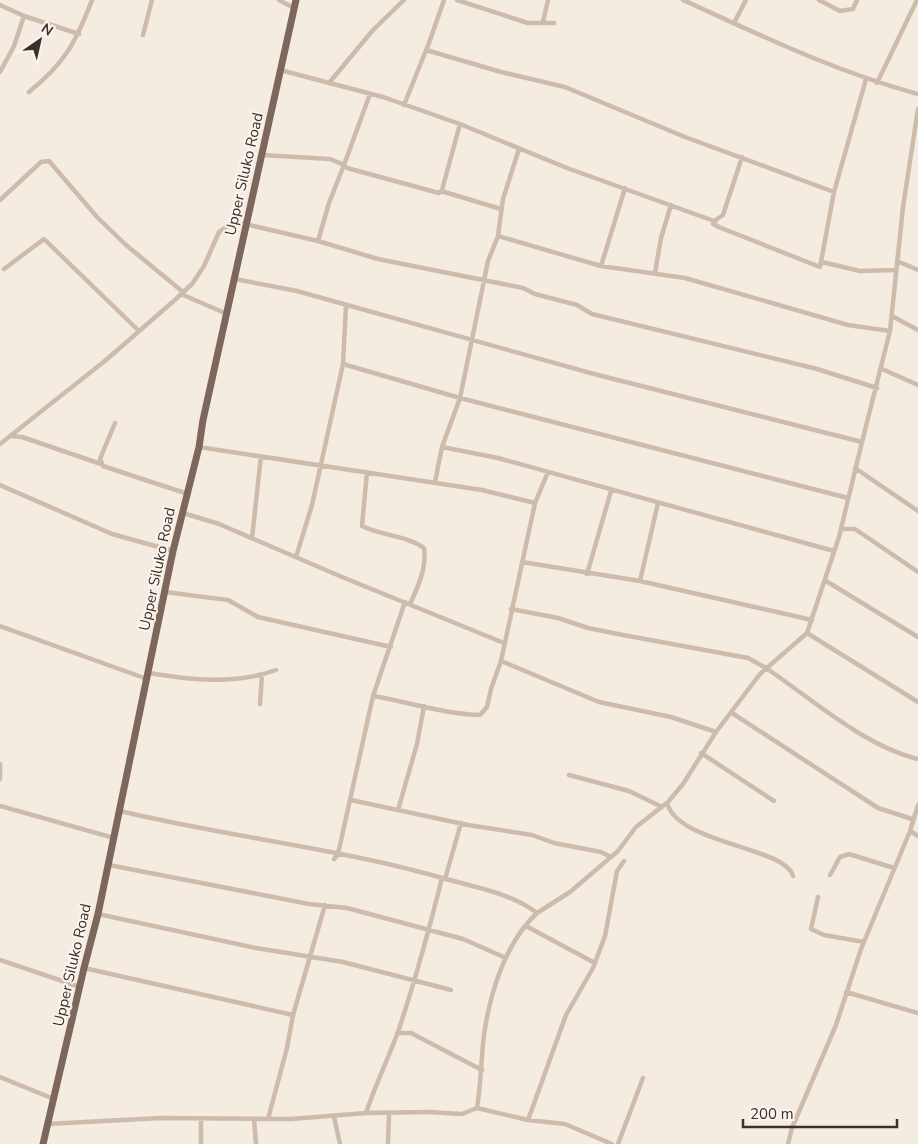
<svg xmlns="http://www.w3.org/2000/svg" width="918" height="1144" font-family="'Nunito Sans',sans-serif">
	<style>
		.lines { fill: none; stroke-linecap: round; stroke-linejoin: round }
		.street { stroke: #cdbbac; stroke-width: 4.5 }
		.primary { stroke: #7d675c; stroke-width: 7 }
		.labels { text-anchor: middle; dominant-baseline: central; stroke-width: 4; stroke-linejoin: round; paint-order: stroke }
		.street-label { font-size: 15px; fill: #3b302b; stroke: #fbf5ee }
	</style>
	<rect width="100%" height="100%" fill="#f4ebe1"/>
	<g class="lines">
		<path class="street" d="M279,0L294,8
			M457,0L528,23H554
			M683,0C760,35 836,72 918,94
			M819,0L840,11L853,9L857,0
			M0,5L24,16L79,34
			M543,22L548,0
			M734,23L746,0
			M143,35L152,0
			M426,50L501,72L565,87L685,137L834,192
			M280,70L383,97L460,124L567,168L714,221L723,215L742,157
			M0,72L14,46L24,16
			M329,83L373,30L404,0
			M877,83L917,0
			M29,92C65,63 76,42 92,0
			M370,94L344,165L347,168L439,193L442,190L460,124
			M404,105L429,43L444,0
			M262,155L330,159L344,165L329,203L318,241
			M441,191L501,209
			M0,200L41,162L49,161L97,217L126,245L183,292
			M716,221L713,224L721,228L820,267L834,192L866,79
			M498,236L601,266L685,278L848,325L890,331
			M897,261L918,270
			M822,262L860,271L895,270
			M601,266L625,188
			M4,269L44,239L139,331
			M655,273L661,238L671,205
			M235,279L297,291L594,374L862,442L890,331L903,207L918,109
			M181,294L227,314
			M346,305L343,364L460,398L848,498
			M892,316L918,330
			M882,369L918,385
			M115,423L100,459L103,466L188,494
			M10,436L22,437L101,464
			M0,444L106,360L176,299L192,284L204,266L219,232L229,225L245,224L318,241L378,259L523,288L535,294L577,305L592,314L817,369L877,388
			M199,447L482,490L535,503
			M442,447L498,458L834,551
			M855,468L918,511
			M367,472L362,526C382,536 406,535 424,548C427,567 418,587 410,604
			M435,482L442,447L460,398L488,261L498,236L503,199L519,149
			M0,485L112,534L173,551
			M183,513L219,524L342,577L504,643
			M841,529H855L918,572
			M252,538L261,456
			M296,557L312,505L343,364
			M522,562L640,581L812,620
			M587,574L611,491
			M640,581L658,503
			M826,581L918,637
			M165,592L228,600L258,617L391,647
			M511,609L558,618L588,628L623,635L748,658L766,668C812,699 864,746 918,759
			M0,626L147,679
			M807,633L918,702
			M501,661L599,702L671,717L716,732
			M149,673C191,680 235,685 276,670
			M373,696C409,702 444,714 480,715L487,707L491,689L501,661L535,503L548,472
			M260,704L262,675
			M732,713L878,808L912,819
			M701,753L774,801
			M0,764V779
			M569,775L629,791L662,807
			M351,800L468,825L532,835L554,843L601,852L611,857
			M667,803C678,844 786,847 793,876
			M0,806L114,838
			M398,810L417,744L424,706
			M120,811C228,837 339,848 446,879C477,888 511,893 537,913C505,943 490,993 484,1035C481,1059 481,1084 477,1108
			M910,831L918,836
			M334,859L338,854L373,696L405,602
			M109,865L309,904L347,908L463,939L506,958
			M830,875L840,857L849,854L894,868
			M445,879L461,823
			M818,897L811,929L824,935L864,942
			M537,913L570,892L618,851L636,827L668,802L683,784L716,732L760,674L807,633L839,537L862,442
			M98,914L256,948L343,962L451,990
			M526,926L593,962
			M0,960L80,987
			M84,968L293,1015L325,905
			M846,992L918,1013
			M397,1033H411L482,1070
			M0,1077L54,1099
			M366,1113C375,1086 388,1059 398,1032C415,981 429,930 442,878
			M334,1117L340,1144
			M254,1119L256,1144
			M268,1119L287,1048L293,1015
			M201,1120V1144
			M528,1120L566,1015L593,968L605,936L617,871L624,861
			M47,1124L161,1118L291,1119L366,1113L428,1112L462,1114L477,1108L528,1120L565,1124L612,1144
			M388,1144L389,1114
			M618,1144L643,1078
			M788,1144L792,1128L836,1025L861,949L910,831L918,805"/>
		<path class="primary" d="M43,1144L84,968L98,914L173,551L199,447L203,420L296,0"/>
	</g>
	<g class="labels">
		<g class="street-label">
			<text transform="translate(244 174) rotate(-77)">Upper Siluko Road</text>
			<text transform="translate(157 569) rotate(-78)">Upper Siluko Road</text>
			<text transform="translate(72 965) rotate(-77)">Upper Siluko Road</text>
		</g>
	</g>
	<g transform="translate(40 40) rotate(34)" stroke="#fbf5ee" stroke-width="4" paint-order="stroke">
	<path d="M0-4L9 19L0 12L-9 19Z" fill="#3b302b"/>
	<text y="-8" font-size="14" font-weight="bold" text-anchor="middle" fill="#3b302b">N</text>
	</g>
	<path d="M743 1119v8h154v-8" fill="none" stroke="#3b302b" stroke-width="2.5"/>
	<text x="750" y="1119" font-size="15" fill="#3b302b" stroke="#fbf5ee" stroke-width="4" paint-order="stroke">200 m</text>
</svg>
